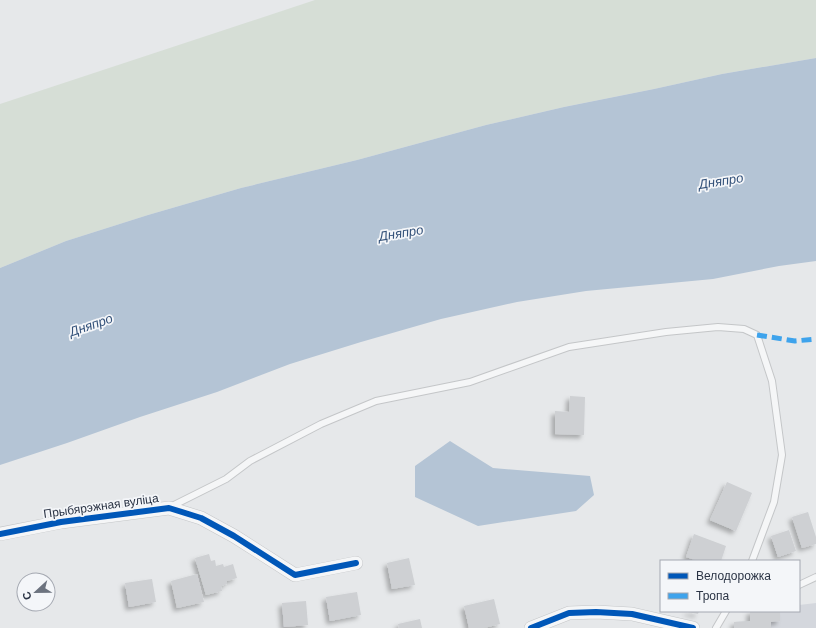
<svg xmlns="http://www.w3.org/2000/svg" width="816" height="628" font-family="Helvetica,sans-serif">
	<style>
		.built { fill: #d4d7dd }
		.green { fill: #d6ded6 }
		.water { fill: #b4c4d5 }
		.building { fill: #ced0d3; filter: url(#shadow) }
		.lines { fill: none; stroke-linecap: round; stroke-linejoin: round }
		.lane-casing { stroke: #c4c6c8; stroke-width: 8 }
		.street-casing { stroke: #c4c6c8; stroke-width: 14 }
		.lane { stroke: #f5f6f7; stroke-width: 6 }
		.street { stroke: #f5f6f7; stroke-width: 13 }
		.quiet { stroke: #3ea3ec; stroke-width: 5; stroke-dasharray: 10 5; stroke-linecap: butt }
		.cycleway-casing { stroke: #f4f6f9; stroke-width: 8 }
		.cycleway { stroke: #0057b8; stroke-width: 6 }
		.labels { text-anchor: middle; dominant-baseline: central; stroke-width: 3.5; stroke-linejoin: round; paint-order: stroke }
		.street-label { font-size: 12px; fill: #2b3445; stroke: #f4f6f9 }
		.water-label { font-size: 13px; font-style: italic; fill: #34527a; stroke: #f4f6f9 }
	</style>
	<defs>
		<filter id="shadow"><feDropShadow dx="-3.5" dy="3.5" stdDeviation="2" flood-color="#0004"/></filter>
	</defs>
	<rect width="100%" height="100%" fill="#e6e8ea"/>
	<path class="built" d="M816,603V628H734V622L750,621V611H799V605Z"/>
	<path class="green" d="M315,0H816V58L722,74L654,89L564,107L486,125L357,160L241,188L148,215L66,241L0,268V104Z"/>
	<path class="water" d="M816,58V261L779,266L713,279L586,291L517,302L441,319L361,342L290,364L217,392L140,417L67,443L0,465V268L66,241L148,215L241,188L357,160L486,125L564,107L654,89L722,74Z
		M450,441L493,468L590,476L594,495L576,511L478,526L415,497V466Z"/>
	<path class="building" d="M570,396L585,397L584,435L555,434V411L569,412Z
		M727,482L752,493L736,531L710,520Z
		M808,512L816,537V544L802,548L792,517Z
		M789,530L796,551L778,557L771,536Z
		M694,534L726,546L721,561H698L686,557Z
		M209,554L211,561L215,560L216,566L223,564L224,567L233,564L237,578L227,581V584L221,586L222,591L206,595L195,558Z
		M409,558L415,585L392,589L387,563Z
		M197,574L204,602L177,608L171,581Z
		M152,579L156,602L129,607L125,583Z
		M357,592L361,615L330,621L326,597Z
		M494,599L500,624L484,628H469L464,606Z
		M306,601L308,625L284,627L282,603Z
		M687,611H699L698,614L687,612Z
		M750,611H780V621L771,622V628H734V622L750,621Z
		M420,619L422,628H399L398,624Z"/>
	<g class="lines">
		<defs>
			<path id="lane" d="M170,507L226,479L250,461L321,424L376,401L470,382L569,347L666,332L718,327L744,329L757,335L772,381L782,455L774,502L752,561
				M799,585L816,577
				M716,628L726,611"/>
			<path id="street" d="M0,534L61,522L169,508L201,518L234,536L295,575L356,563
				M531,628L569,613L596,612L632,614L693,628"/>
		</defs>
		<use href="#lane" class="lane-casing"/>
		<use href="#street" class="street-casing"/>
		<use href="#lane" class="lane"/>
		<use href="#street" class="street"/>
		<path class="quiet" d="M757,335L795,341L816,339"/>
		<defs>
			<path id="cycleway" d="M0,534L61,522L169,508L201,518L234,536L295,575L356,563
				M531,628L569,613L596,612L632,614L693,628"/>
		</defs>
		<use href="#cycleway" class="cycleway-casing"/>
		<use href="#cycleway" class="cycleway"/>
	</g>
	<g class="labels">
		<g class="street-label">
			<text transform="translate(101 506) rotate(-8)">Прыбярэжная вуліца</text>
		</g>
		<g class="water-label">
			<text transform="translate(721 181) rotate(-9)">Дняпро</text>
			<text transform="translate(401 233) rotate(-9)">Дняпро</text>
			<text transform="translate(91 325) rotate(-19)">Дняпро</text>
		</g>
	</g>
	<rect x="660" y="560" width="140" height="52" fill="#f4f6f9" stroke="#a4a8b1"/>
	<rect x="668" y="573" width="20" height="6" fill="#0057b8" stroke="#a4a8b1"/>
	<text x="696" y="580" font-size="12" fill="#2b3445">Велодорожка</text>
	<rect x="668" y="593" width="20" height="6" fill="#3ea3ec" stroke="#a4a8b1"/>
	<text x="696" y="600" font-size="12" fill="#2b3445">Тропа</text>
	<g transform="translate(36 592) rotate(248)"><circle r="19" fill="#f4f6f9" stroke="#a4a8b1"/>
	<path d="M0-3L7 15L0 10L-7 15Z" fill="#6c737f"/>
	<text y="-6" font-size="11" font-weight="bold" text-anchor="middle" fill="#2b3445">С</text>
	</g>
</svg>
